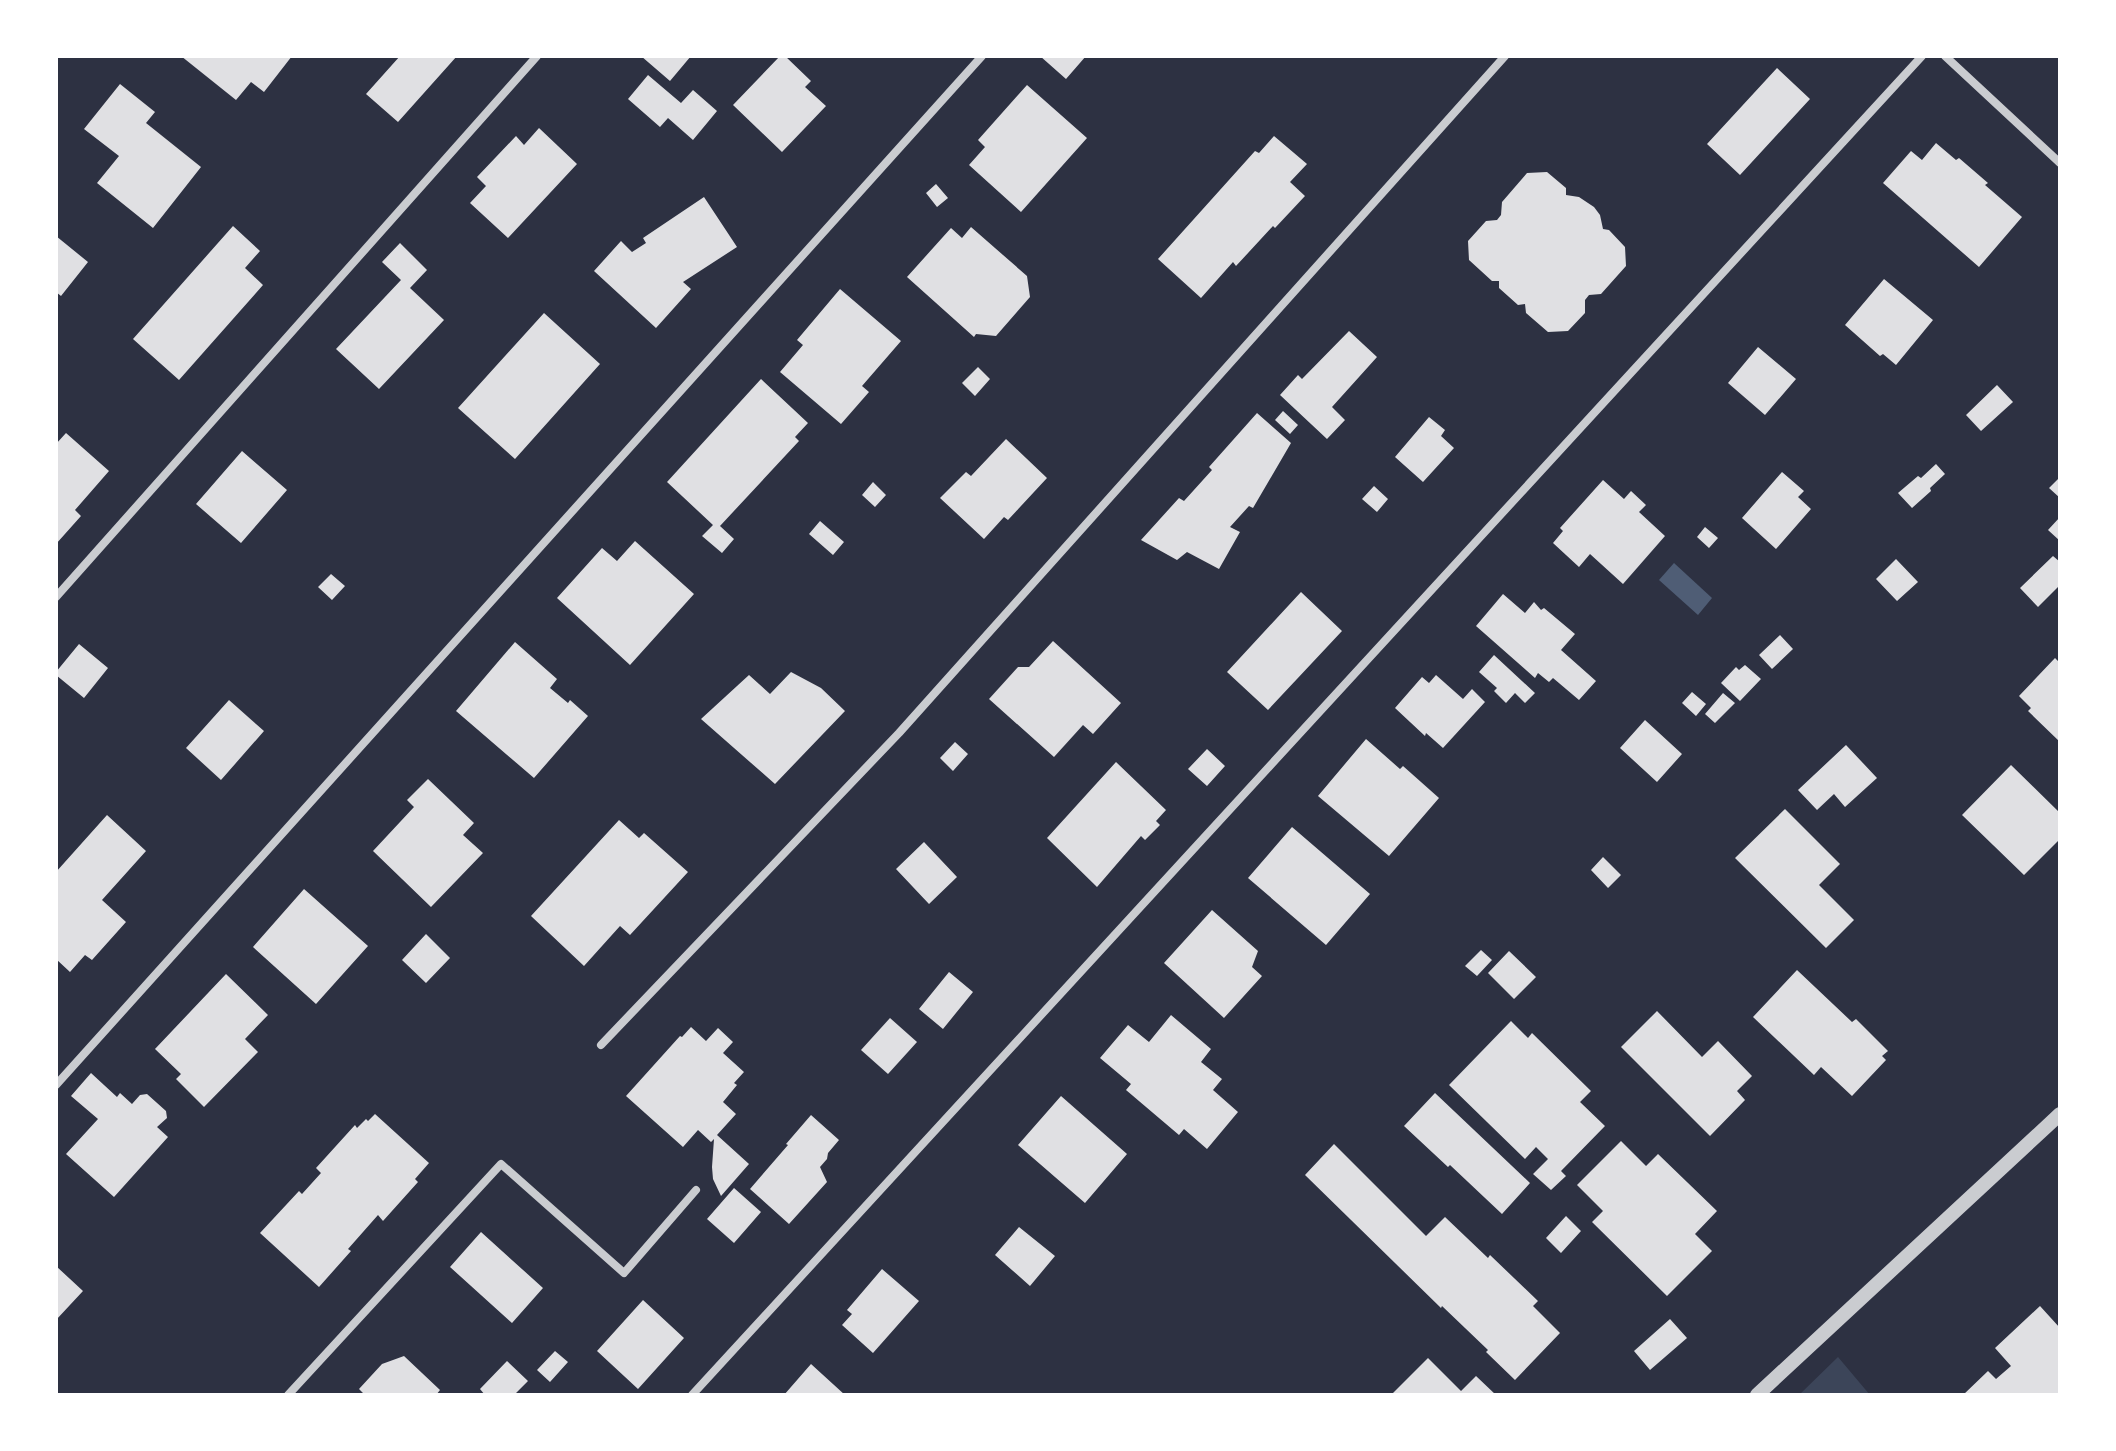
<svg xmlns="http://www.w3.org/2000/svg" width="2116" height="1451" font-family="'Exo 2',sans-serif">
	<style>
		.green { fill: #3c4559 }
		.water { fill: #4f5d75 }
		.building { fill: #e0e0e3 }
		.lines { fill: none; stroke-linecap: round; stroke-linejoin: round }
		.minor { stroke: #caccd0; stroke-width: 8 }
		.tertiary { stroke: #caccd0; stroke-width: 14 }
	</style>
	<rect width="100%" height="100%" fill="#2d3142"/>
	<path class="green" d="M1838,1357L1870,1395H1798H1799Z"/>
	<path class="water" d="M1674,563L1712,598L1698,615L1659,580Z"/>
	<path class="building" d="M181,56H292L264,92L251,82L236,100Z
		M400,56H457L398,122L366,94Z
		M641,56H691L670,81Z
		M780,56H785L811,81L805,87L826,106L782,152L733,105Z
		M1040,56H1086L1066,79Z
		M1777,68L1810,99L1740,175L1707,144Z
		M648,75L681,103L693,90L717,111L693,140L668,118L660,127L628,99Z
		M120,84L155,112L146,123L201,167L153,228L97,183L119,156L84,129Z
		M1027,85L1087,138L1021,212L969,165L985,147L978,140Z
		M539,128L577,164L508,238L470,203L486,186L477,177L516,136L524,145Z
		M1274,136L1307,164L1290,182L1305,196L1275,228L1273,226L1236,266L1233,262L1201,298L1158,259L1255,151L1259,153Z
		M1936,143L1956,160L1959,158L1988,183L1985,185L2022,217L1979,267L1883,183L1911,151L1922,160Z
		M1547,172L1566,188V195L1579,197L1594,207L1600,215L1603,229L1609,230L1625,247L1626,266L1601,294L1589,295L1585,300V313L1568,331L1548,332L1526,313L1525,304L1518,305L1499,288V281H1492L1469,260L1468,241L1486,221L1497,220L1501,215L1502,202L1527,173Z
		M936,184L948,198L937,207L926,193Z
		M704,197L737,247L683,282L691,289L656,328L594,271L621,241L632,252L646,243L643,238Z
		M233,226L260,251L245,268L263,285L179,380L133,339Z
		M971,227L1027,276L1030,297L996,336L976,334L974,337L907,277L951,228L962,238Z
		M56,236L88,262L61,296L56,292Z
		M400,243L427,270L410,288L444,320L379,389L336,349L401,280L382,262Z
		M1884,279L1933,320L1896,365L1883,354L1880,356L1845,325Z
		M840,289L901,341L862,386L869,392L841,424L780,372L803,345L797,340Z
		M544,313L600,364L515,459L458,408Z
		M1349,331L1377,357L1332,407L1345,420L1327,439L1280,395L1298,375L1302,379Z
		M1758,347L1796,379L1765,415L1728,383Z
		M978,367L990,379L975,396L962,383Z
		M761,379L808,423L795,437L799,441L720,526L734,539L722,553L702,536L713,525L667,482Z
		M1997,385L2013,402L1981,431L1966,415Z
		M1283,411L1298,425L1290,434L1275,420Z
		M1257,413L1291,443L1253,508L1249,506L1230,527L1240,532L1219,569L1187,552L1177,560L1141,540L1179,498L1184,501L1212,470L1209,467Z
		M1429,417L1445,430L1441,436L1454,448L1423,482L1395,457Z
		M66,433L109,471L75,510L81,516L56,544V444Z
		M1006,439L1047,478L1008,520L1004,517L984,539L940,498L966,472L971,476Z
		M242,451L287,490L241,543L196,504Z
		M1936,464L1945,474L1930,488L1931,491L1912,508L1898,493L1918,476L1921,478Z
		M1782,472L1804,491L1798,497L1811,509L1776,549L1742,518Z
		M2060,477V498L2049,488Z
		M1603,480L1624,499L1631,491L1646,505L1639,512L1665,536L1623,584L1590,554L1579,567L1553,543L1563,531L1560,528Z
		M873,482L886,495L875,507L862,495Z
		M1374,486L1388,499L1377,512L1362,499Z
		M2060,517V541L2048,530Z
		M820,521L844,542L833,555L809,534Z
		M1705,527L1718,538L1709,548L1697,537Z
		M635,541L694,594L630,665L557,598L602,548L617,561Z
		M2053,556L2060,562V585L2038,607L2020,588Z
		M1896,559L1918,582L1897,601L1876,579Z
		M331,574L345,586L332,600L318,587Z
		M1301,592L1342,631L1268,710L1227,672Z
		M1503,594L1525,613L1534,602L1541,610L1544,608L1575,634L1561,650L1596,681L1579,700L1553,678L1549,682L1538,673L1535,678L1476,626Z
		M1780,635L1793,649L1772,669L1759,655Z
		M1053,641L1121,703L1093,734L1083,725L1054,757L989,699L1018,667H1029Z
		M515,642L557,679L550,688L568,703L570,700L588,716L534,778L456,711Z
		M79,644L108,668L84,698L56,675V672Z
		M1494,655L1535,693L1525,703L1515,693L1506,703L1494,691L1497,688L1479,672Z
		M2055,658L2060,663V742L2028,711L2031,708L2019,696Z
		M1745,665L1761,679L1740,701L1721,683L1736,667L1739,670Z
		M791,672L821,688L845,711L775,784L701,719L749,675L770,694Z
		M1436,675L1463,699L1472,689L1485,702L1443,748L1426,733L1425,736L1395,708L1422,677L1429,683Z
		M1692,692L1706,704L1696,716L1682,703Z
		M1723,693L1735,703L1715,723L1705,714Z
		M229,700L264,731L221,780L186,748Z
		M1645,720L1682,754L1657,782L1620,748Z
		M1366,739L1400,769L1403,766L1439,798L1389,856L1318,796Z
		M955,742L968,754L953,771L940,758Z
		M1846,745L1877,778L1845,807L1834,794L1817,810L1798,790Z
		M1207,749L1225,766L1207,786L1188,769Z
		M1116,762L1166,810L1156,821L1160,825L1145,840L1141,836L1097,887L1047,838Z
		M2011,765L2060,813V839L2024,875L1962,815Z
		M428,779L474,823L463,835L483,853L431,907L373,851L414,807L407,800Z
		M1785,809L1840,864L1819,885L1854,920L1826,948L1735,858Z
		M107,815L146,851L102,900L126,922L92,960L85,955L70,972L56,959V872Z
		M619,820L639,838L644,833L688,872L630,935L620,926L584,966L531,916Z
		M1292,827L1370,894L1326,945L1248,878Z
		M924,842L957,877L929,904L896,869Z
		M1603,857L1621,875L1608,888L1591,870Z
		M304,889L368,946L316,1004L253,947Z
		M1212,910L1258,951L1252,967L1262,976L1224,1018L1164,963Z
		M426,934L450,958L426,983L402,960Z
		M1481,950L1492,960L1477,976L1465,966Z
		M1509,951L1536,977L1514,999L1488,973Z
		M1797,970L1852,1022L1856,1019L1888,1051L1882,1056L1886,1060L1852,1096L1821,1067L1814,1075L1753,1017Z
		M949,972L973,992L943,1029L919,1009Z
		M226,974L268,1015L245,1039L258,1052L204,1107L176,1079L181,1074L155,1049Z
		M1657,1011L1702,1057L1718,1041L1752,1076L1737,1091L1745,1100L1710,1136L1621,1047Z
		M1171,1015L1211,1049L1201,1062L1222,1079L1213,1090L1238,1112L1207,1149L1184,1129L1179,1135L1126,1090L1131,1084L1100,1058L1128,1025L1149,1042Z
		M890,1018L917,1042L888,1074L861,1050Z
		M1511,1021L1528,1038L1532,1033L1591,1091L1580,1102L1605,1126L1561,1171L1566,1176L1551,1190L1533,1174L1548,1159L1536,1147L1525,1159L1449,1085Z
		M691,1027L706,1041L718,1028L733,1042L723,1053L744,1072L734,1083L737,1085L723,1102L736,1114L717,1135L749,1164L721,1196L713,1179L712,1167L714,1139L711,1142L698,1130L683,1147L626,1096L680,1036L682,1037Z
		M91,1073L117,1097L120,1093L132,1104L140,1095L147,1094L166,1111L167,1118L157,1127L168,1137L114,1197L66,1154L98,1119L71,1096Z
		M1435,1093L1530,1183L1502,1214L1450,1165L1448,1167L1404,1126Z
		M1061,1096L1127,1154L1085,1203L1018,1145Z
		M375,1114L429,1163L415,1179L418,1182L383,1221L378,1215L348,1249L351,1251L319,1287L260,1233L299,1191L302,1194L321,1173L316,1168L355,1125L357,1128L366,1119L368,1121Z
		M811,1115L839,1140L828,1153L827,1159L820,1167L827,1182L789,1224L750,1189L788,1145L786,1144Z
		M1621,1141L1646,1166L1658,1154L1717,1211L1695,1234L1712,1251L1667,1296L1592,1222L1603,1211L1577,1185Z
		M1334,1144L1426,1236L1445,1217L1488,1258L1490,1255L1538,1301L1533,1306L1560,1333L1515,1380L1486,1352L1488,1350L1442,1306L1441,1308L1305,1175Z
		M734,1188L761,1212L734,1243L707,1219Z
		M1566,1216L1581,1231L1561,1253L1546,1238Z
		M1019,1227L1055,1256L1030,1286L995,1255Z
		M481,1232L543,1288L512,1323L450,1267Z
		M56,1266L83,1291L56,1320Z
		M882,1269L919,1301L873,1353L842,1325L852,1314L847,1310Z
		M643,1300L684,1338L638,1389L597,1351Z
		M2040,1306L2060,1328V1395H1963L1988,1371L1996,1379L2011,1366L1995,1348Z
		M1670,1319L1687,1338L1650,1370L1634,1351Z
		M555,1351L568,1362L550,1382L537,1370Z
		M404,1356L440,1390L436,1395H365L359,1389L382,1364Z
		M1428,1358L1461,1391L1476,1376L1496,1395H1391Z
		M507,1361L528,1381L514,1395H485L480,1389Z
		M811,1364L845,1395H784Z"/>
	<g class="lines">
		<path class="minor" d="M1945,56L2060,163
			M56,597L537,56
			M601,1045L899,733L1505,56
			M56,1085L982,56
			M288,1395L501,1164L624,1273L696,1190
			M692,1395L1922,56"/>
		<path class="tertiary" d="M1757,1395L2060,1114"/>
	</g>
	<rect width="2116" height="1451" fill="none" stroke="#ffffff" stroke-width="116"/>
</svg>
